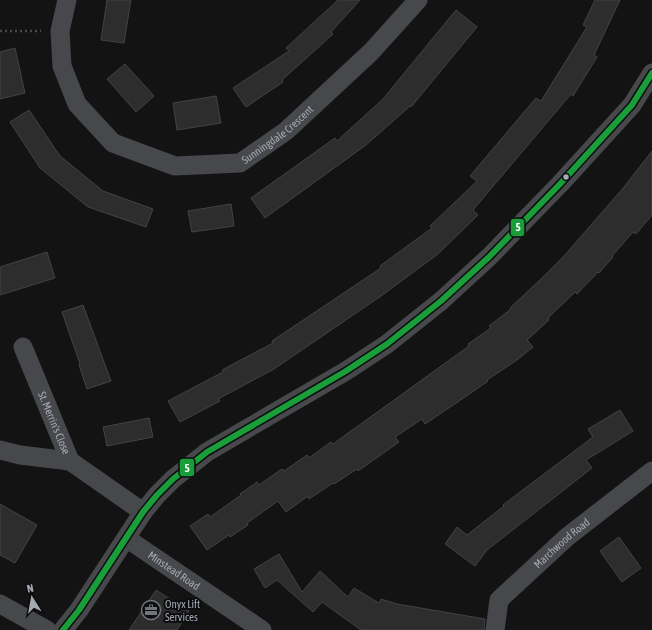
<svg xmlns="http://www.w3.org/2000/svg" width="652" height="630" font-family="'Asap Condensed',sans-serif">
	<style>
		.building { fill: #2d2d2e; stroke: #424346 }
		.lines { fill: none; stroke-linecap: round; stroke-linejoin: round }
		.path { stroke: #494a4e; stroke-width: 2.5; stroke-dasharray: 2 3; stroke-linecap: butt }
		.minor { stroke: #47484c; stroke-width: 19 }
		.bus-1-casing { stroke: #0d0d0f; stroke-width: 9 }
		.bus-1 { stroke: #199e39; stroke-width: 6 }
		.bus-dot { fill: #a4aab4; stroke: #0d0d0f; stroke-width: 1.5 }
		.labels { text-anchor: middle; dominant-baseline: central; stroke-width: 4; stroke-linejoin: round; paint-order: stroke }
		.street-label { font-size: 11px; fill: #a4aab4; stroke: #0d0d0f }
		.poi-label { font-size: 11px; fill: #a4aab4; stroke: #0d0d0f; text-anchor: start }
		.line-badge { stroke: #0d0d0f; stroke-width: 1.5 }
		.badge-label { font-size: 11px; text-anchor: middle; font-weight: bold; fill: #fff }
	</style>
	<rect width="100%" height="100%" fill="#131313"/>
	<path class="building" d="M107,0H131L124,43L101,40Z
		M338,0H360L331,32L333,34L282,80L283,82L246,107L233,88L289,51L286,48Z
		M595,0H620L594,55L597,57L573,96L571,94L473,210L478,215L438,254L381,296L274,369L218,399L220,401L180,422L168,401L223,372L222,370L273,343L272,341L381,268L380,266L432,228L430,226L477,181L470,176L536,98L541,101L587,27L583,25Z
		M456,10L477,27L411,107L410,106L366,145L265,218L251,198L335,138L337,141L383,99Z
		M15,48L25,93L0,99V52Z
		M125,64L154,96L136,112L107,79Z
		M216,96L221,123L177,130L173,103Z
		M29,110L60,156L103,191L153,209L146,227L88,207L40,168L10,122Z
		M652,151V215L636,234L633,232L612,256L613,257L599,273L598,272L577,294L575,292L548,318L549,320L527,340L533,347L517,360L487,380L488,381L465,397L425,424L422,419L395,437L399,442L358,471L357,469L334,484L333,483L309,499L308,496L286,512L278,501L247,523L248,525L230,537L229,535L207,550L190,526L208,514L210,517L241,495L240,494L257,482L259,485L282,469L284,471L307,455L309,458L331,442L333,444L469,346L468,344L491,328L489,326L511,309L510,308L543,277L564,256L624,187Z
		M231,204L234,226L192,232L188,211Z
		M47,252L55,278L0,295V267Z
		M83,305L111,381L87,389L79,365L80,364L62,312Z
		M620,410L633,431L586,460L592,468L487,550L475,566L445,544L457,527L467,535L504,506L503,505L593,437L588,429Z
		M149,418L153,437L107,446L103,427Z
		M0,504L37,525L15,563L0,555Z
		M619,537L641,568L622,582L600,551Z
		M279,554L302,592L320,571L348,597L354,588L379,603L381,599L397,604L485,619L484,630H361L322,602L313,612L277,580L265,588L254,569Z
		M156,590L189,611L177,630H129Z"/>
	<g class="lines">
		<path class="path" d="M0,31H41"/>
		<g class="minor">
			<path id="s1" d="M67,0L60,31L62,66L77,104L113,143L175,166L240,163L286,131L371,52L418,0"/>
			<path id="s2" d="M23,347L70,461L143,512"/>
			<path d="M0,450L20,455L70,461"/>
			<path id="s3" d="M126,538L262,630"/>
			<path d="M0,604L47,630"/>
			<path d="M63,630L79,610L143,512L157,495L173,479L207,452L346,371L387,344L441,301L489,257L560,184L632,105L652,73"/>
			<path id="s4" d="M495,630L499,600L567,537L652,471"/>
		</g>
		<defs>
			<path id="bus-1" d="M63,630L79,610L143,512L157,495L173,479L207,452L346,371L387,344L441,301L489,257L560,184L632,105L652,73"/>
		</defs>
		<use href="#bus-1" class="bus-1-casing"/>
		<use href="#bus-1" class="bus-1"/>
	</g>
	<defs>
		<symbol id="office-ring" viewBox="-11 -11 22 22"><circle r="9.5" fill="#0d0d0f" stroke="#71757c" stroke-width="1.5"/><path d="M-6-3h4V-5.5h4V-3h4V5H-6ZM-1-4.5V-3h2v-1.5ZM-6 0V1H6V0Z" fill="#71757c"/></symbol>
	</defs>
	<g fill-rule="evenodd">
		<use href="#office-ring" x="140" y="599" width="22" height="22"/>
	</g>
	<circle class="bus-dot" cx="566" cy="177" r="3.5"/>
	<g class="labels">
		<g class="street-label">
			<text stroke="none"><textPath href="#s1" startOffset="339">Sunningdale Crescent</textPath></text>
			<text stroke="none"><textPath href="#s2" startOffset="82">St. Merrin's Close</textPath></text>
			<text stroke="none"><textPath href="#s4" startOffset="115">Marchwood Road</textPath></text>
			<text stroke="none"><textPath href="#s3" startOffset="58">Minstead Road</textPath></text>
		</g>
		<g class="poi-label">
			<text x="165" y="604">Onyx Lift<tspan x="165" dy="13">Services</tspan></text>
		</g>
	</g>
	<g class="line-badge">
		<rect x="510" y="218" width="15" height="19" rx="4" fill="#199e39"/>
		<rect x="179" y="458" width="16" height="19" rx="4" fill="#199e39"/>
	</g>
	<g class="badge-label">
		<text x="518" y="231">5</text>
		<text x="187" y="472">5</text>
	</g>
	<g transform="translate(32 598) rotate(349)" stroke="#0d0d0f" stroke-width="3" paint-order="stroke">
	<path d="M0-3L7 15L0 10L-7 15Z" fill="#a4aab4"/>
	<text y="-6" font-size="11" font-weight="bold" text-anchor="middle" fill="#a4aab4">N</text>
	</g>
</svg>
